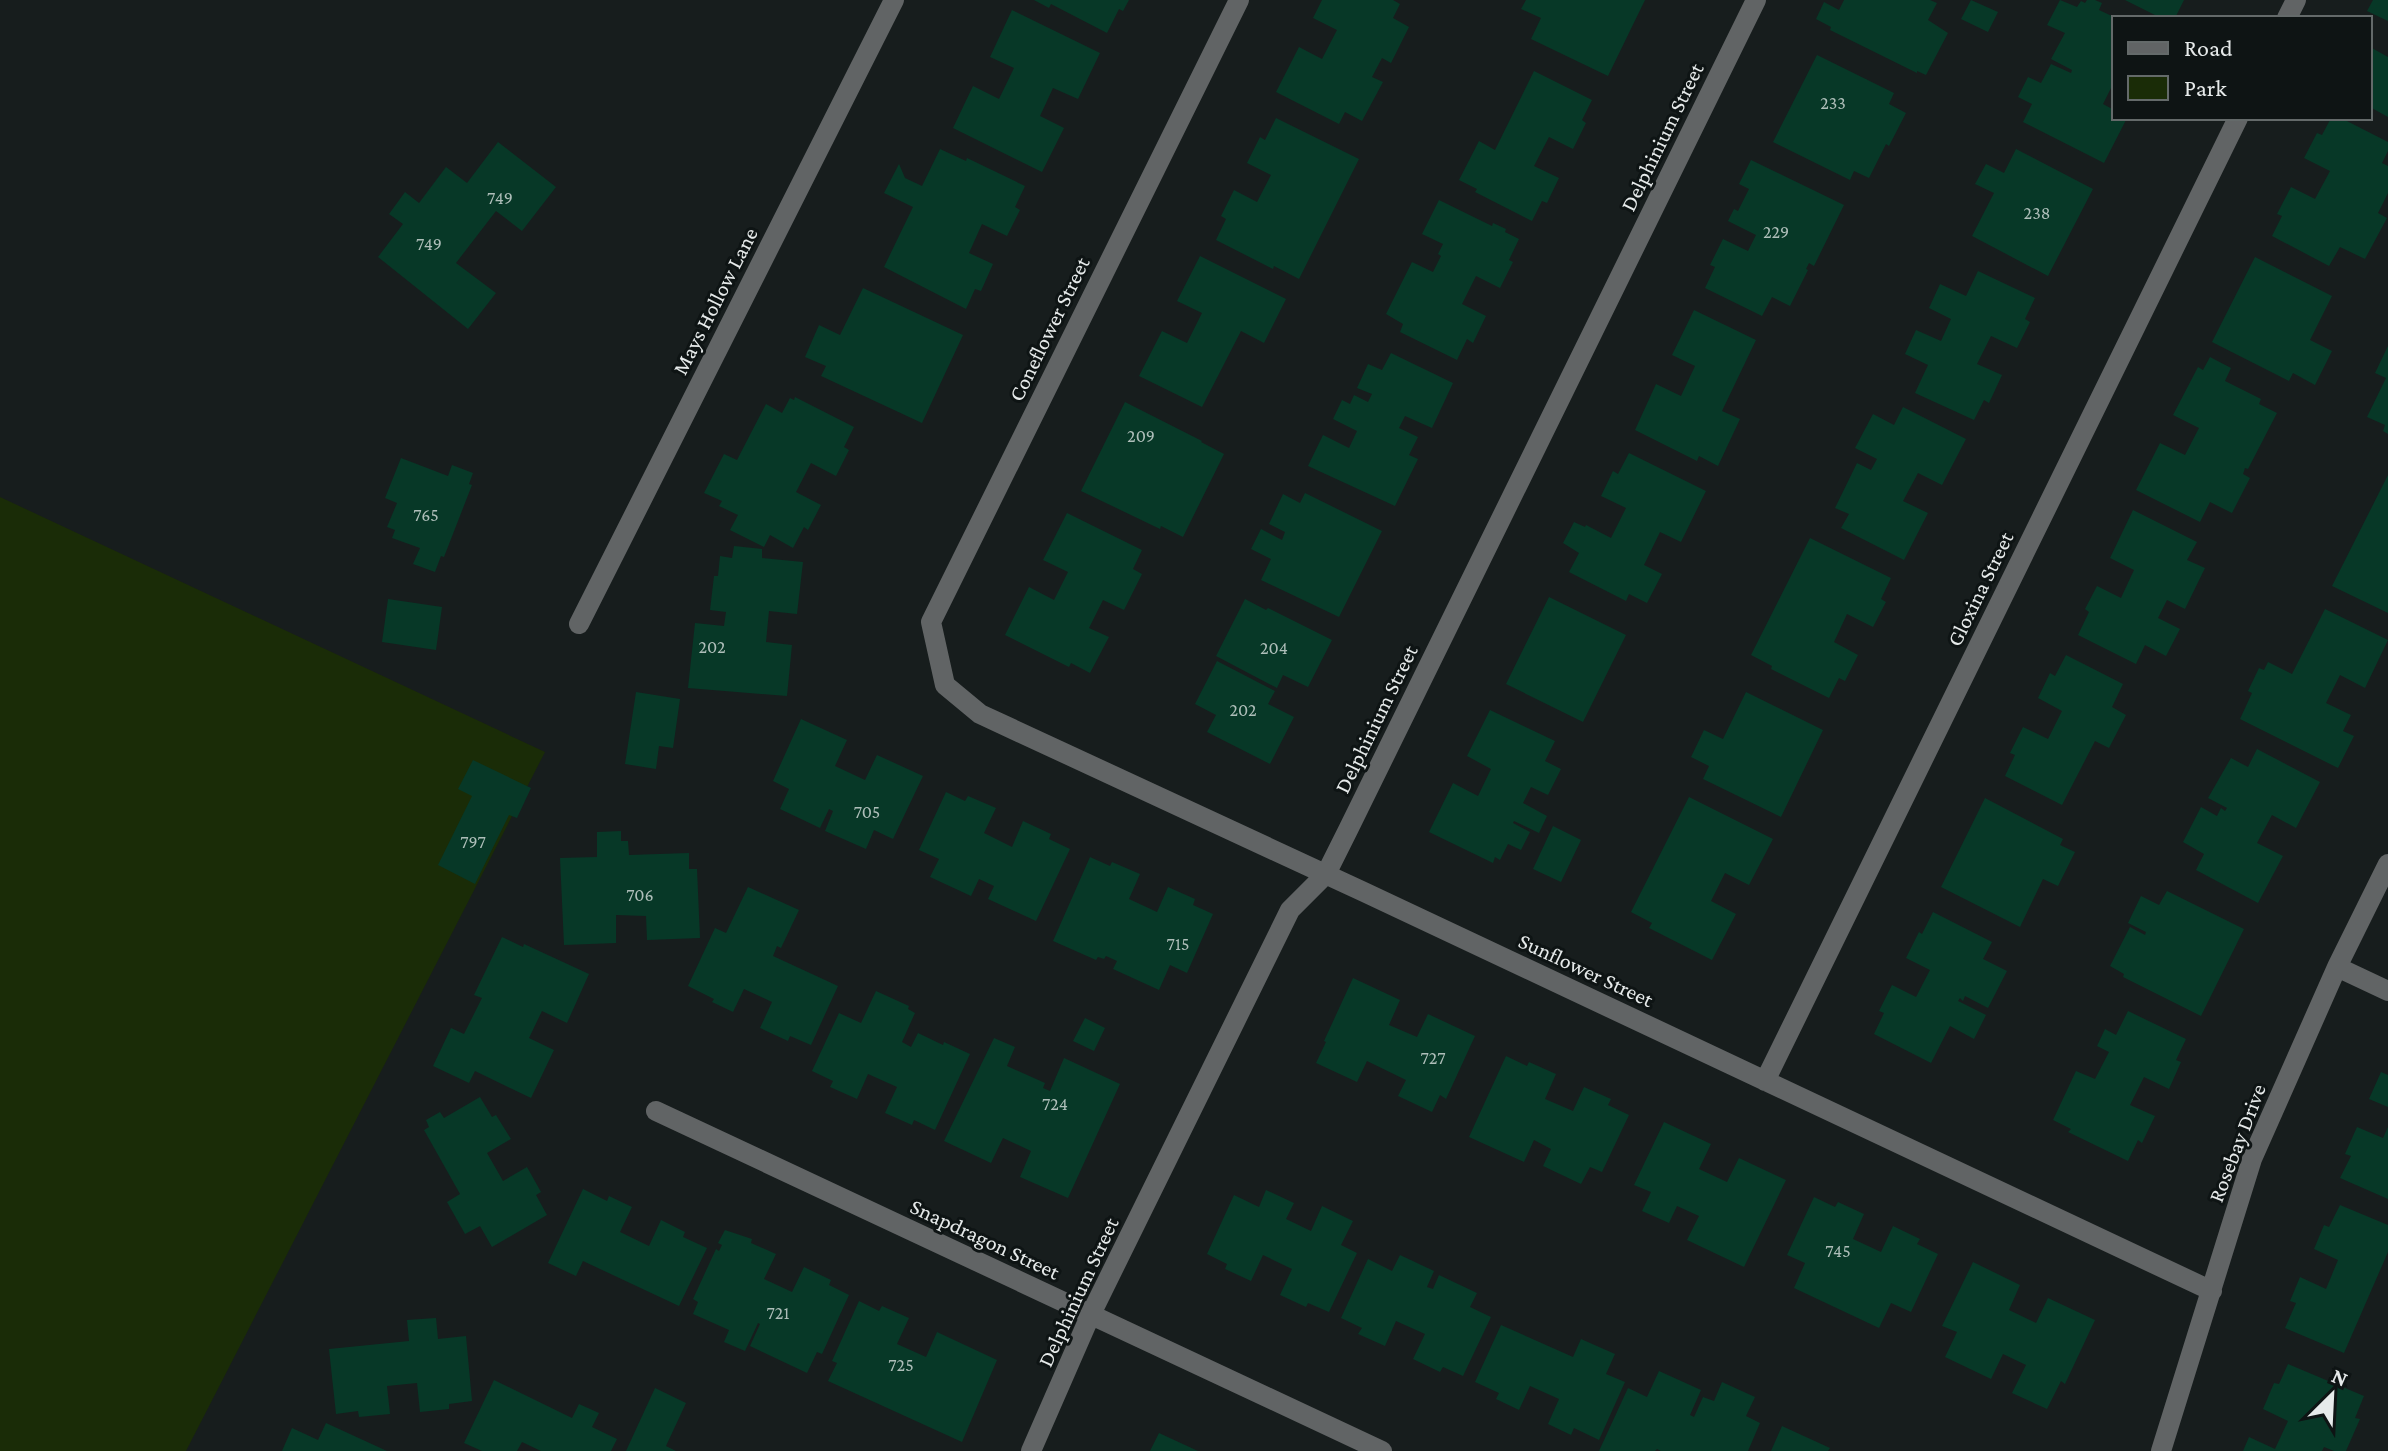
<svg xmlns="http://www.w3.org/2000/svg" width="2388" height="1451" font-family="'Crimson Pro',serif">
	<style>
		.green { fill: #1a2c07 }
		.building { fill: #073827 }
		.lines { fill: none; stroke-linecap: round; stroke-linejoin: round }
		.minor { stroke: #616465; stroke-width: 20 }
		.labels { text-anchor: middle; dominant-baseline: central; stroke-width: 6; stroke-linejoin: round; paint-order: stroke }
		.number-label { font-size: 18px; fill: #aebeb9 }
		.street-label { font-size: 22px; fill: #e6eaea; stroke: #0e1414 }
	</style>
	<rect width="100%" height="100%" fill="#171d1d"/>
	<path class="green" d="M0,497L545,752L186,1451H0Z"/>
	<path class="building" d="M1034,0H1129L1123,11L1119,9L1107,33L1051,4L1049,8Z
		M1322,0H1393L1400,4L1393,18L1409,27L1391,63L1382,58L1372,77L1383,82L1362,121L1345,112L1339,124L1276,92L1299,47L1322,59L1337,30L1313,18Z
		M1526,0H1645L1608,76L1531,39L1541,18L1521,9Z
		M1844,0H1930L1937,3L1928,20L1948,33L1926,75L1917,71V73L1830,30L1831,27L1816,19L1824,2L1839,10Z
		M1971,0L1998,12L1988,32L1961,19Z
		M2060,0L2077,7L2081,1L2085,3L2087,0H2095L2102,3L2099,10L2114,17V82L2103,104L2114,110V118H2127L2104,163L2023,122L2032,104L2018,97L2028,77L2041,83L2051,64L2071,73L2072,70L2051,59L2065,33L2047,25Z
		M2125,0H2184L2175,18H2161Z
		M2373,0H2388V21L2367,11Z
		M1012,10L1100,53L1078,99L1053,88L1040,116L1064,128L1042,172L953,128L973,86L999,99L1014,68L990,57Z
		M2370,47L2388,57V117L2370,107Z
		M1817,55L1894,93L1889,104L1906,113L1889,146L1886,144L1869,178L1854,171L1850,180L1773,142Z
		M1534,71L1592,100L1582,120L1586,123L1573,149L1549,137L1534,166L1559,178L1547,203L1542,201L1532,221L1475,192L1477,189L1459,180L1479,141L1495,150Z
		M1276,118L1359,159L1299,279L1274,266L1273,269L1216,240L1226,219L1221,216L1234,190L1257,202L1271,175L1247,163L1260,137L1265,140Z
		M2331,118H2341L2388,142V151L2382,163L2388,166V193L2378,213L2387,218L2365,259L2340,247L2329,266L2272,236L2282,216L2277,214L2291,187L2315,199L2330,171L2304,158L2317,133L2322,135Z
		M498,142L556,187L522,231L496,211L456,263L496,293L468,329L378,257L403,224L389,214L405,192L419,203L446,167L467,183Z
		M940,149L966,161L967,158L1025,186L1015,207L1020,210L1007,236L982,224L969,253L993,264L981,291L975,289L966,309L884,267L913,207L884,193L899,164L905,178L922,186Z
		M2016,149L2093,189L2048,276L1972,236L1994,193L1975,184L1986,164L2004,173Z
		M1751,160L1844,205L1814,266L1809,263L1806,269L1808,270L1790,306L1772,297L1762,316L1705,288L1715,267L1710,265L1723,239L1748,251L1756,235L1728,221L1734,209L1738,211L1749,189L1739,184Z
		M1439,200L1492,226L1493,223L1506,229L1505,232L1519,239L1509,260L1513,262L1500,288L1476,276L1462,304L1486,316L1473,343L1467,339L1457,360L1400,332L1403,324L1386,314L1412,262L1433,272L1441,256L1438,254L1443,244L1422,234Z
		M1200,256L1286,299L1264,343L1241,331L1202,407L1139,376L1162,331L1187,343L1202,313L1177,301Z
		M2255,257L2332,296L2310,340L2332,351L2315,385L2293,373L2289,381L2212,342Z
		M1978,271L2035,298L2025,319L2030,322L2017,348L1991,336L1977,364L2002,375L1989,403L1984,400L1974,420L1915,393L1928,365L1905,354L1916,330L1941,341L1951,319L1929,308L1940,284L1966,296Z
		M863,288L963,335L922,423L821,376L826,366L805,357L819,325L840,335Z
		M1694,310L1756,340L1722,411L1740,419L1718,466L1699,456L1697,461L1635,430L1656,384L1681,396L1695,366L1672,355Z
		M2388,346V434L2383,431L2385,425L2367,417L2386,378L2375,373Z
		M1391,353L1453,383L1432,428L1405,416L1399,428L1418,437L1409,455L1418,459L1395,506L1308,466L1323,435L1349,448L1357,431L1333,419L1342,400L1350,404L1354,395L1368,402L1372,394L1357,388L1368,364L1382,370Z
		M2210,357L2231,368L2225,381L2261,399L2259,404L2277,413L2248,469L2245,468L2243,474L2250,478L2232,513L2210,502L2200,522L2136,490L2160,443L2185,455L2199,428L2173,415L2198,367L2203,370Z
		M795,397L854,427L844,447L849,450L836,476L811,463L796,492L821,505L808,530L804,527L793,548L770,535L764,547L730,530L738,515L719,506L722,501L704,493L724,454L737,460L766,404L782,413L790,398L794,400Z
		M1125,402L1202,441L1201,442L1224,454L1183,537L1161,526L1160,529L1081,491Z
		M1903,407L1966,439L1942,485L1918,473L1903,501L1928,513L1904,560L1841,528L1849,514L1835,508L1857,463L1871,470L1877,459L1855,448L1873,414L1894,425Z
		M1629,453L1706,491L1681,542L1660,532L1644,565L1662,574L1647,603L1629,594L1626,601L1569,572L1579,553L1563,543L1574,522L1585,527L1586,525L1611,538L1626,508L1601,496L1613,471L1618,474Z
		M401,458L448,476L452,465L473,473L469,484L472,485L444,557L441,556L435,572L413,564L420,548L392,538L395,530L387,527L397,503L385,498Z
		M2388,475V613L2332,586Z
		M1305,493L1382,531L1339,617L1261,580L1271,559L1251,549L1261,529L1282,540L1285,532L1269,524L1283,494L1300,503Z
		M2133,510L2197,542L2187,560L2205,568L2185,609L2167,600L2158,618L2180,629L2166,656L2145,645L2136,664L2078,635L2089,612L2085,609L2097,586L2121,598L2134,570L2110,558Z
		M1067,513L1142,550L1133,569L1142,574L1124,610L1103,600L1089,628L1109,637L1090,673L1071,663L1069,667L1005,635L1029,587L1054,600L1068,572L1043,560Z
		M1810,538L1891,578L1881,599L1886,602L1873,627L1847,614L1834,642L1858,655L1845,681L1839,678L1829,698L1771,669L1772,666L1751,655Z
		M734,546L762,549V558L803,562L797,614L769,611L766,642L792,645L787,696L688,688L695,623L724,626L726,612L710,610L714,576H718L720,556L732,558Z
		M1549,597L1626,635L1583,722L1506,684Z
		M388,599L442,607L436,650L382,642Z
		M1245,599L1266,610L1268,608L1332,640L1308,687L1283,675L1277,688L1216,656Z
		M2325,609L2388,640L2365,688L2340,675L2326,703L2351,715L2343,731L2354,736L2338,768L2240,719L2252,693L2248,691L2259,668L2264,670L2268,662L2292,674Z
		M2066,655L2123,684L2112,707L2126,715L2109,748L2095,741L2062,805L2005,776L2015,755L2010,753L2023,727L2048,739L2062,711L2038,698L2050,673L2055,676Z
		M1217,661L1275,691L1268,704L1294,717L1270,764L1207,732L1216,715L1195,704Z
		M636,692L680,699L673,748L659,746L656,769L625,764Z
		M1746,692L1823,730L1781,817L1703,779L1709,766L1691,757L1704,730L1723,739Z
		M1490,710L1555,741L1545,761L1561,769L1548,795L1531,787L1523,803L1547,816L1539,833L1514,821L1513,823L1530,832L1521,850L1508,844L1500,860L1495,857L1493,863L1429,832L1453,783L1478,796L1491,769L1467,756Z
		M801,719L847,740L835,766L865,780L877,755L923,776L893,839L874,830L866,849L825,831L833,811L829,809L820,828L780,809L789,789L773,781Z
		M2257,749L2320,782L2296,828L2272,815L2257,843L2283,856L2258,903L2196,870L2204,854L2183,842L2201,807L2217,816L2221,808L2225,811L2227,808L2208,798L2231,758L2248,767Z
		M473,760L531,788L517,818L509,815L475,884L438,865L472,796L458,789Z
		M946,792L965,801L968,796L996,808L984,833L1012,847L1023,821L1051,834L1049,839L1070,849L1036,921L988,899L994,886L979,879L971,896L930,877L939,859L919,850Z
		M1689,797L1773,839L1749,885L1725,873L1711,901L1736,914L1712,960L1649,928L1652,923L1631,912Z
		M1985,798L2063,839L2060,845L2075,852L2058,886L2043,879L2020,927L1941,887Z
		M1553,826L1581,840L1561,882L1533,869Z
		M621,831V841H628L629,855L689,853V869H697L700,938L647,940L646,916L616,915V943L564,945L560,858L597,857V832Z
		M1090,857L1110,866L1112,862L1140,874L1129,899L1157,912L1168,887L1195,899L1193,905L1213,914L1187,973L1170,965L1159,990L1113,969L1117,961L1106,956L1104,959L1098,957L1096,960L1053,941Z
		M748,887L799,910L781,948L777,946L773,956L838,986L811,1045L790,1036L788,1041L760,1028L772,1002L744,989L733,1012L712,1002L714,999L688,986L715,928L726,933Z
		M2167,891L2244,929L2201,1016L2123,977L2124,974L2110,966L2130,927L2145,935L2146,932L2128,923L2141,896L2159,905Z
		M1933,912L1992,942L1983,959L2007,971L1988,1008L1965,996L1963,1001L1960,998L1958,1001L1986,1015L1974,1039L1950,1026L1931,1063L1874,1034L1884,1013L1879,1011L1892,985L1916,997L1930,970L1906,958L1919,932L1922,934Z
		M502,937L523,947L524,944L589,974L567,1023L542,1011L529,1038L554,1050L531,1098L475,1071L469,1083L433,1066L451,1028L464,1034L482,998L474,995Z
		M1353,978L1400,1000L1389,1025L1417,1037L1428,1014L1475,1036L1446,1099L1440,1095L1432,1112L1398,1096L1406,1080L1367,1061L1357,1082L1316,1063L1326,1042L1324,1041Z
		M876,991L909,1006L908,1009L915,1013L902,1042L911,1047L918,1033L943,1045L944,1042L970,1054L935,1130L914,1120L912,1125L885,1113L897,1087L868,1074L857,1099L830,1087L833,1081L812,1071L839,1013L861,1023Z
		M2128,1011L2186,1039L2176,1060L2181,1062L2169,1089L2144,1077L2130,1105L2155,1116L2142,1143L2138,1140L2128,1161L2068,1132L2071,1129L2053,1120L2076,1071L2095,1079L2109,1052L2097,1046L2105,1029L2116,1035Z
		M1085,1018L1105,1028L1094,1051L1073,1041Z
		M994,1038L1015,1047L1007,1066L1045,1083L1043,1088L1050,1091L1064,1058L1120,1084L1068,1198L1020,1177L1031,1151L1003,1138L991,1163L944,1141Z
		M1506,1056L1527,1066L1529,1062L1556,1074L1545,1099L1573,1111L1584,1087L1611,1099L1608,1105L1629,1115L1602,1172L1590,1167L1581,1184L1543,1166L1551,1149L1534,1140L1524,1162L1469,1137Z
		M2381,1072L2388,1075V1107L2369,1099Z
		M480,1097L492,1117L496,1115L511,1139L487,1153L503,1181L527,1167L541,1192L536,1195L547,1215L492,1247L480,1226L465,1234L447,1202L460,1194L424,1130L429,1127L426,1120L440,1112L444,1118Z
		M1664,1122L1711,1144L1699,1169L1727,1182L1739,1158L1786,1180L1744,1267L1687,1240L1699,1216L1677,1206L1669,1223L1642,1211L1651,1192L1634,1185Z
		M2357,1127L2383,1138L2388,1127V1199L2340,1178L2351,1156L2345,1154Z
		M583,1189L607,1201L609,1196L632,1207L620,1232L649,1246L661,1220L685,1232L683,1237L707,1248L679,1306L583,1261L576,1276L548,1263Z
		M1266,1190L1294,1203L1286,1219L1311,1231L1322,1206L1353,1221L1341,1245L1357,1253L1329,1312L1308,1303L1306,1307L1280,1295L1292,1269L1263,1255L1251,1281L1225,1269L1227,1264L1207,1254L1234,1195L1259,1207Z
		M1814,1197L1835,1207L1838,1202L1864,1214L1853,1239L1881,1252L1893,1226L1920,1239L1917,1244L1938,1254L1911,1312L1891,1303L1879,1328L1794,1288L1805,1263L1787,1255Z
		M2340,1205L2388,1225V1252L2344,1353L2285,1328L2296,1303L2290,1301L2300,1277L2326,1289L2338,1260L2314,1249L2324,1225L2329,1227Z
		M725,1230L752,1239L751,1243L776,1254L764,1279L792,1292L804,1267L831,1280L829,1285L849,1295L822,1354L817,1352L807,1373L750,1346L760,1324L758,1323L745,1351L724,1342L729,1330L693,1314L698,1302L693,1299L716,1249L719,1251L722,1245L718,1243Z
		M1400,1255L1434,1271L1427,1287L1433,1289L1439,1275L1477,1293L1470,1307L1491,1317L1463,1376L1443,1367L1440,1372L1413,1359L1425,1334L1396,1321L1385,1346L1358,1334L1362,1328L1341,1318L1368,1259L1392,1271Z
		M1973,1262L2020,1285L2009,1310L2036,1323L2048,1298L2095,1320L2065,1384L2061,1381L2047,1409L2012,1393L2026,1365L2003,1354L1991,1379L1945,1357L1957,1332L1942,1326Z
		M859,1301L879,1311L882,1306L909,1318L897,1344L926,1357L937,1332L997,1360L962,1442L828,1381L837,1363L832,1361Z
		M436,1318L438,1339L466,1336L472,1401L449,1404V1409L420,1412L417,1383L387,1386L390,1414L359,1417L358,1411L336,1414L329,1349L409,1341L407,1320Z
		M1501,1325L1573,1357L1581,1339L1615,1354L1606,1374L1625,1382L1599,1440L1574,1428L1571,1435L1548,1424L1559,1399L1530,1386L1519,1410L1496,1399L1499,1393L1475,1382Z
		M2288,1364L2364,1396L2355,1418L2360,1419L2346,1451H2334L2324,1447L2322,1451H2243L2249,1437L2275,1449L2288,1421L2263,1409L2274,1383L2279,1384Z
		M1659,1371L1701,1390L1690,1415L1694,1417L1703,1397L1714,1401L1722,1382L1755,1397L1746,1416L1760,1423L1748,1451H1661L1657,1449L1655,1451H1599L1628,1388L1647,1397Z
		M494,1380L572,1418L579,1404L599,1413L592,1427L617,1439L611,1451H541L522,1442L517,1451H482L464,1443Z
		M655,1388L686,1403L666,1446L676,1451H626Z
		M326,1423L387,1451H282L292,1428L318,1440Z
		M1782,1426L1830,1448L1828,1451H1771Z
		M1159,1433L1198,1451H1150Z"/>
	<g class="lines">
		<path class="minor" d="M1239,0L931,622L945,685L980,714L1364,892L2212,1291
			M2287,18L2296,0
			M579,624L894,0
			M2337,967L2388,991
			M1765,1081L2238,118
			M656,1111L1382,1451
			M1031,1451L1090,1316L1290,910L1326,874L1348,830L1756,0
			M2161,1451L2252,1159L2337,967L2388,864"/>
	</g>
	<g class="labels">
		<g class="number-label">
			<text x="1833" y="103">233</text>
			<text x="500" y="198">749</text>
			<text x="2037" y="213">238</text>
			<text x="1776" y="232">229</text>
			<text x="429" y="244">749</text>
			<text x="1141" y="436">209</text>
			<text x="426" y="515">765</text>
			<text x="712" y="647">202</text>
			<text x="1274" y="648">204</text>
			<text x="1243" y="710">202</text>
			<text x="867" y="812">705</text>
			<text x="473" y="842">797</text>
			<text x="640" y="895">706</text>
			<text x="1178" y="944">715</text>
			<text x="1433" y="1058">727</text>
			<text x="1055" y="1104">724</text>
			<text x="1838" y="1251">745</text>
			<text x="778" y="1313">721</text>
			<text x="901" y="1365">725</text>
		</g>
		<g class="street-label">
			<text transform="translate(1662 137) rotate(-64)">Delphinium Street</text>
			<text transform="translate(715 301) rotate(-63)">Mays Hollow Lane</text>
			<text transform="translate(1049 329) rotate(-64)">Coneflower Street</text>
			<text transform="translate(1980 589) rotate(-64)">Gloxina Street</text>
			<text transform="translate(1376 719) rotate(-64)">Delphinium Street</text>
			<text transform="translate(1586 970) rotate(25)">Sunflower Street</text>
			<text transform="translate(2237 1143) rotate(-69)">Rosebay Drive</text>
			<text transform="translate(985 1239) rotate(25)">Snapdragon Street</text>
			<text transform="translate(1078 1292) rotate(-65)">Delphinium Street</text>
		</g>
	</g>
	<rect x="2112" y="16" width="260" height="104" fill="#0e1414" stroke="#646a6a" stroke-width="2"/>
	<rect x="2128" y="42" width="40" height="12" fill="#616465" stroke="#646a6a" stroke-width="2"/>
	<text x="2184" y="56" font-size="24" fill="#e6eaea">Road</text>
	<rect x="2128" y="76" width="40" height="24" fill="#1a2c07" stroke="#646a6a" stroke-width="2"/>
	<text x="2184" y="96" font-size="24" fill="#e6eaea">Park</text>
	<g transform="translate(2332 1395) rotate(24)" stroke="#0e1414" stroke-width="6" paint-order="stroke">
	<path d="M0-6L14 30L0 20L-14 30Z" fill="#e6eaea"/>
	<text y="-12" font-size="22" font-weight="bold" text-anchor="middle" fill="#e6eaea">N</text>
	</g>
</svg>
